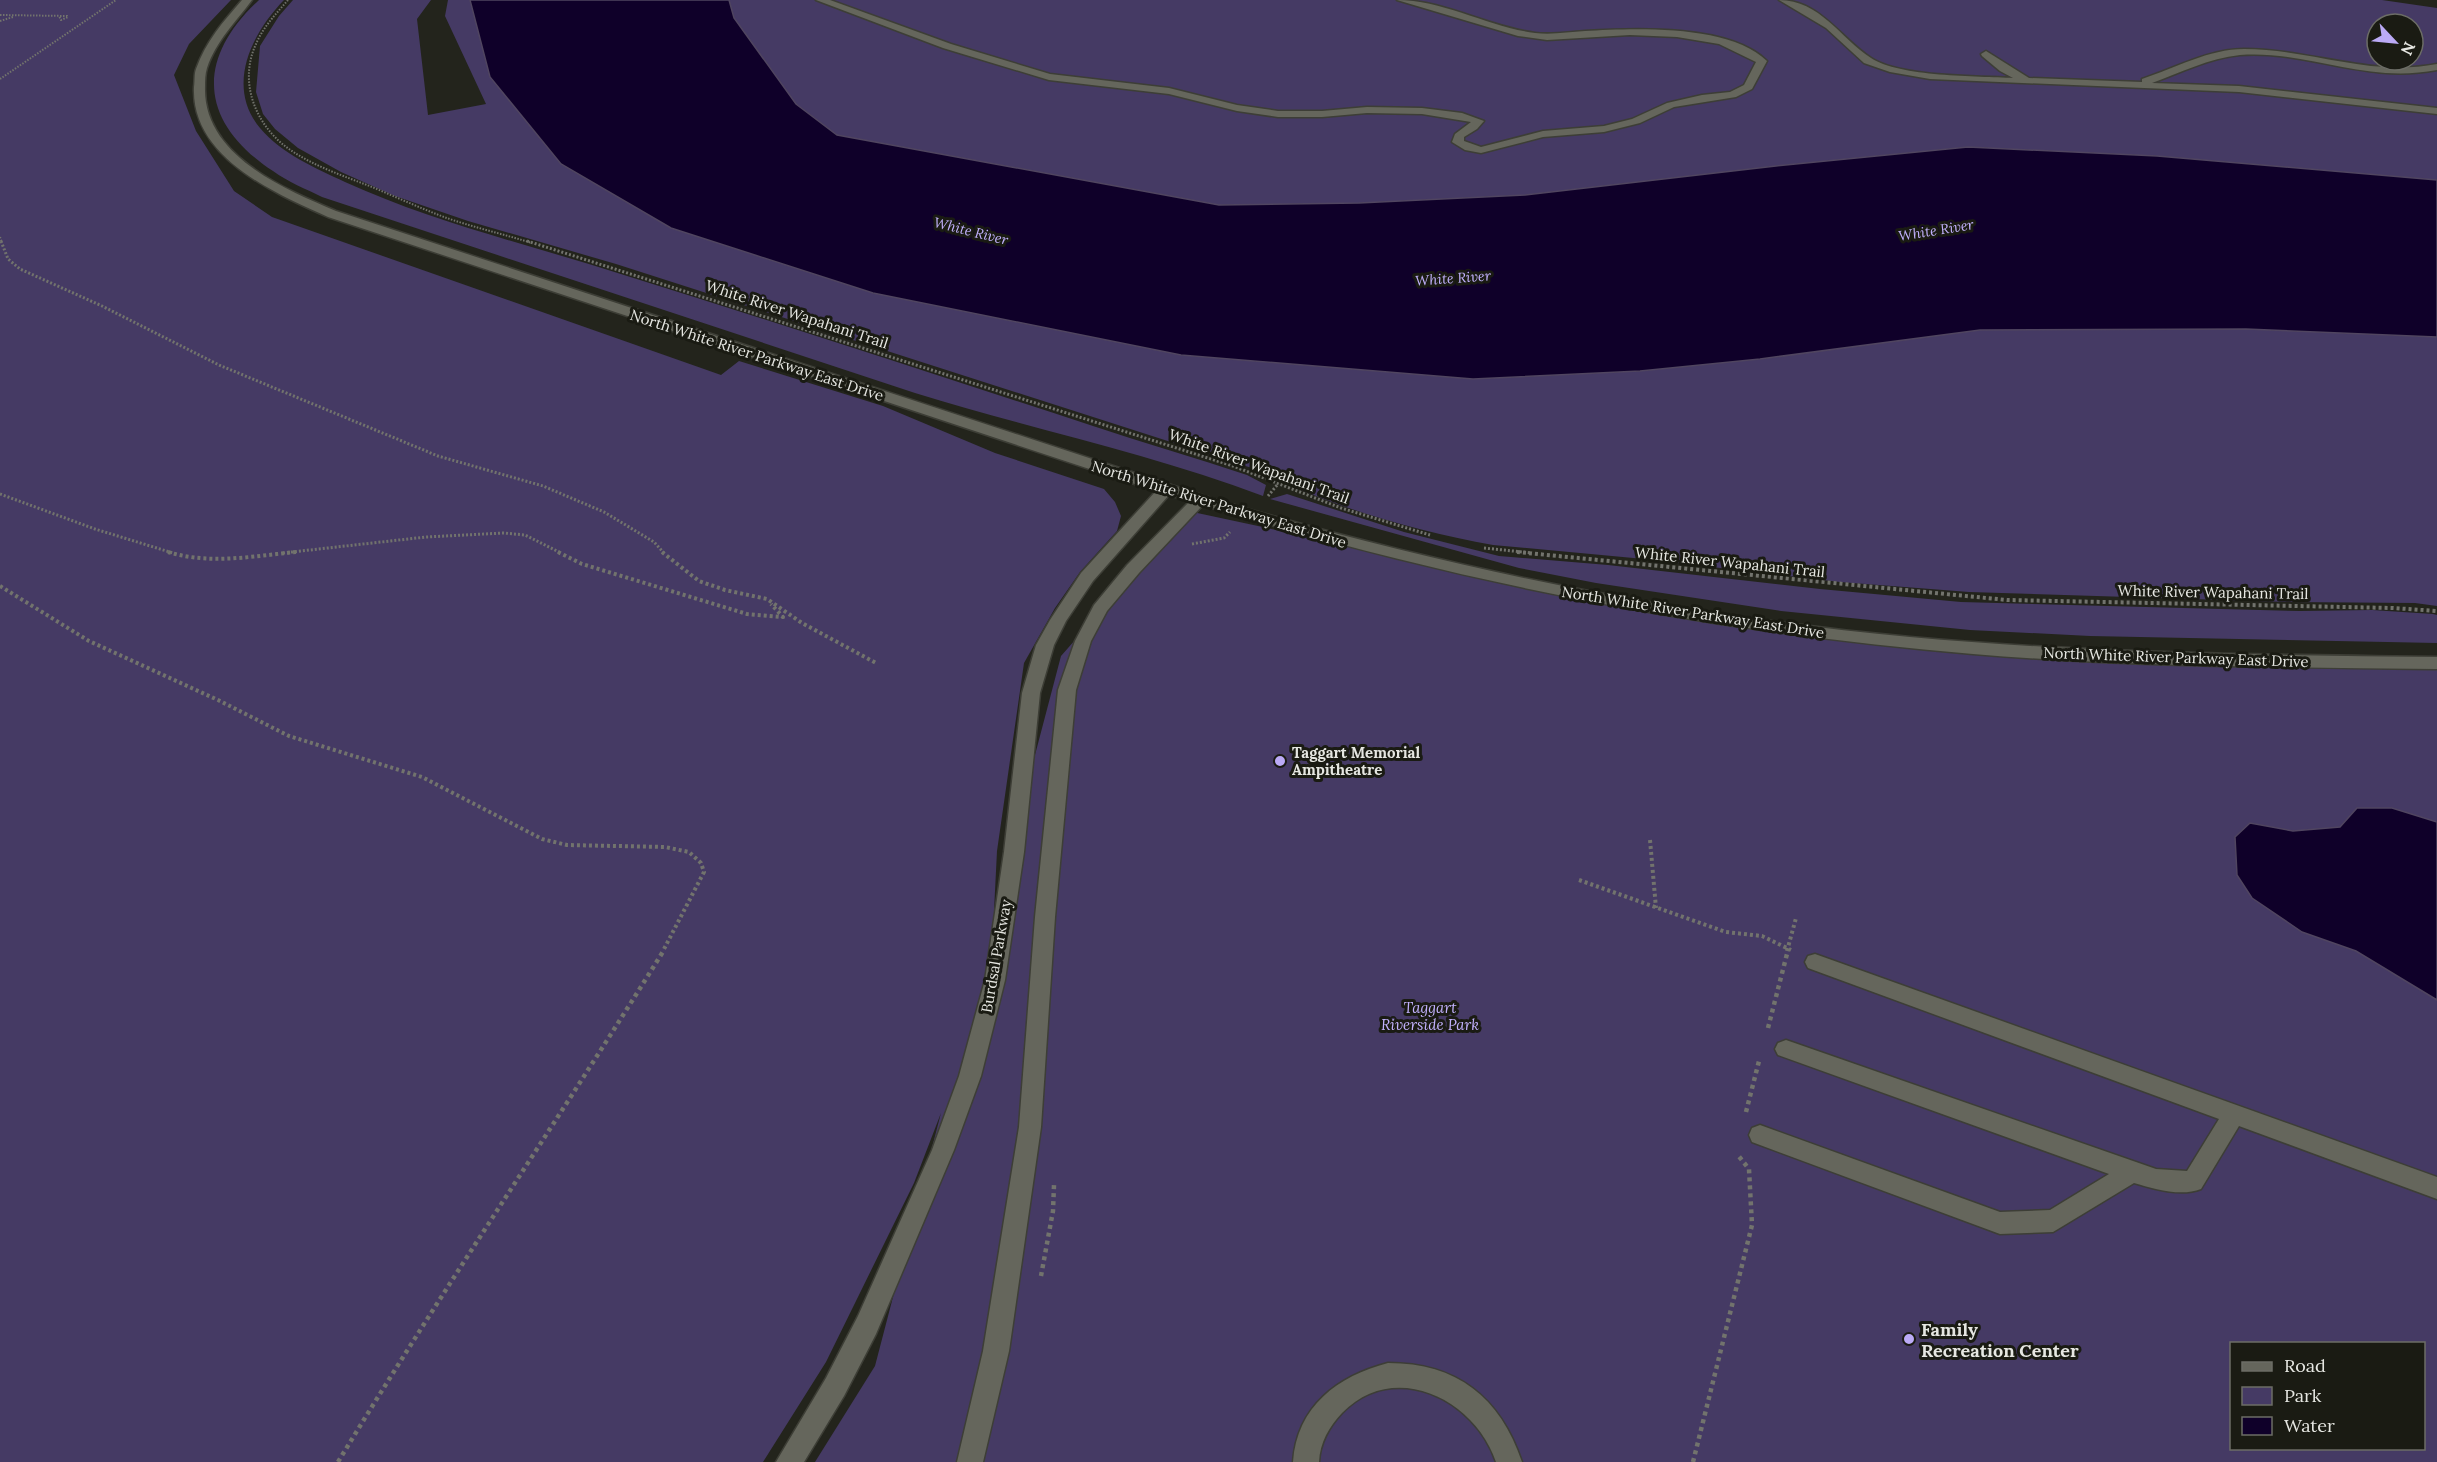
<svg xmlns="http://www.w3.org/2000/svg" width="2437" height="1462" font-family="Lora,serif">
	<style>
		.green { fill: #453a64; fill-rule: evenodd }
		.water { fill: #0f0029; stroke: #504560; stroke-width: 1.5 }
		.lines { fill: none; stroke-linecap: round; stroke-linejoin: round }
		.minor-casing { stroke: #3d3e36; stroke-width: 3 }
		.path-far3 { stroke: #72736d; stroke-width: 2; stroke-dasharray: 1.5 1.5; stroke-linecap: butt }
		.path-far2 { stroke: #72736d; stroke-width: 3; stroke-dasharray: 2 2; stroke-linecap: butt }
		.path-far1 { stroke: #72736d; stroke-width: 4; stroke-dasharray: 3 3; stroke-linecap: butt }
		.path { stroke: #72736d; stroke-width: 4.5; stroke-dasharray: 4 4; stroke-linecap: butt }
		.minor { fill: #65665c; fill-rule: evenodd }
		.poi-dot { fill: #bbaaf6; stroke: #1a1b13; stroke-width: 2 }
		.labels { text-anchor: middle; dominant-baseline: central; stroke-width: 6; stroke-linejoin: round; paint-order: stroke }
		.far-water-label { font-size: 14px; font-style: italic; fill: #c2b1fd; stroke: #1a1b13 }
		.street-label { font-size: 15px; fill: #e6e7e2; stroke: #1a1b13 }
		.poi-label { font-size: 15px; font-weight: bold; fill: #e6e7e2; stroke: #1a1b13; text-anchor: start }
		.park-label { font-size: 15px; font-style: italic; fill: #c2b1fd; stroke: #1a1b13 }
		.near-poi-label { font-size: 18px; font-weight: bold; fill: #e6e7e2; stroke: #1a1b13; text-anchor: start }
	</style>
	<rect width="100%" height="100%" fill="#23241c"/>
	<path class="green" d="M0,0H231L189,44L174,75L196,131L234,191L272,217L721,375L739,361L883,406L995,453L1104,489L1115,502L1121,516L1117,531L1080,572L1055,608L1024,663L997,851L994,911L1061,656L1188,511L1402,557L1776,627L2135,658L2437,666V1462H815L875,1366L941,1113L914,1183L826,1362L763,1462H0ZM2232,1344H2424V1448H2232Z
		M259,0H284C252,33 225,86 260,128C282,154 315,168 345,182C435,223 531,245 624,275C781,324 937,375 1093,426C1144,443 1196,458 1247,475L1266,485L1263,496C1150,453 1031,429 915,393L322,197C306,189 288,182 273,171C200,123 194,60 259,0Z
		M293,0H431L417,19L428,115L486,104L445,16L448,0H470L490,77L561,164L671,228L873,293L1181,355L1473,379L1640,371L1760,359L1980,330L2246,329L2437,337V606L2415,603L2289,602L1969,592L1840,582L1644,559L1493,545C1416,531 1327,506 1258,470L616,264L468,221L395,196L341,172L298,148L275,129L263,114L256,92L260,46L279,16Z
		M729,0H2382L2437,8V180L2157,156L1968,147L1776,166L1525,195L1359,203L1219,205L837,135L796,104L734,18ZM2377,24H2413V60H2377Z
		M1287,494L1404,532L1499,556L1608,565L1820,589L1961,602L2300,611L2372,610L2433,614L2437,615V643L2090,636L1970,630L1781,611L1596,583L1519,568L1270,499Z"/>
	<path class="water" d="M470,0H729L734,18L796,104L837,135L1219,205L1359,203L1525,195L1776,166L1968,147L2157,156L2437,180V337L2246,329L1980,330L1760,359L1640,371L1473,379L1181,355L873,293L671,228L561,164L490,77Z
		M2357,808H2392L2437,822V1000L2356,951L2302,932L2252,898L2237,875L2235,837L2250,823L2293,831L2340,827Z"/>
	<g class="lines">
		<defs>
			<path id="minor" d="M242,0H252C235,23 216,41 207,68C205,74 205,81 205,87C203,155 284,189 336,211L1217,500C1443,567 1674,615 1910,637C2085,653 2261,655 2437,657V669C2282,667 2127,667 1973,654C1711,632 1455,582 1203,505L1139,573L1107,611L1091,641L1076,690L1055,917L1041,1127L1009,1351L983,1462H957L983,1351L1019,1127L1035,917L1058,690L1075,641L1094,605L1127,565L1190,501L1169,495L1093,581L1066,621L1054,645L1040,693L1024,852L1005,980L981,1076L954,1150L876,1334L844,1396L804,1462H776L826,1378L858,1316L932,1150L959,1076L985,980L1004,852L1022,693L1036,645L1050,620L1081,573L1156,491L328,217C274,193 191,157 194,87C195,81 194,74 196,69C206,41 223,22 242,0Z
				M816,0H830L951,44L1050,74L1169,88L1237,105L1278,111H1322L1367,107L1422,108L1462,113L1484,121L1477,129L1464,137V141L1481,147L1543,131L1604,126L1632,119L1667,103L1702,95L1730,92L1744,85L1756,62L1719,44L1677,37L1630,35L1547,40L1518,36L1397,0C1444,0 1488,27 1535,33C1552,35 1569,32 1585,31C1634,28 1730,24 1767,61L1752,89L1736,97L1674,107L1640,123L1604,132L1543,137L1481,153L1465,150L1452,142L1455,134L1471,122L1422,114L1367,113L1322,117H1278L1237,111L1169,94L1049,80L943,48Z
				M1779,0C1820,0 1840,38 1871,58C1899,77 1978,76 2013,78L2000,71L1982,56L1981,54L1986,51L2029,78L2142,82V79C2175,68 2209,49 2244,49C2311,49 2369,77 2437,64V70C2364,84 2308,50 2240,55C2209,58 2180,73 2152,83L2239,86L2437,108V114L2239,92L1930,79L1890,72L1864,63L1826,28Z
				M1815,954L2437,1177V1199L2239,1126L2201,1189C2181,1197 2154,1189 2134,1183L2053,1232L2000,1234L1752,1142L1749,1135L1752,1128L1760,1125L2000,1212L2050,1210L2109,1174L1778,1055L1775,1049L1778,1043L1786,1040L2156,1169L2187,1171L2219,1119L1808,968L1805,962L1808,956Z
				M1388,1363C1457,1363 1500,1397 1522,1462H1496C1475,1399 1394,1359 1342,1413C1329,1427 1320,1442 1319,1462H1293C1297,1406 1338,1376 1388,1363Z"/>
		</defs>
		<use href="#minor" class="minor-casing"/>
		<path class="path-far3" d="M288,0C276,14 263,27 256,44C238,83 256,126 289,149C313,166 344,176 372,187C396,197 420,208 444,217C472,227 503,234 532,243
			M0,15L67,16L68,17L61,20L59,16
			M0,21L13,17
			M0,79L116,0
			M0,237L2,243"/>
		<path class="path-far2" d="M1,241L8,259L20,269L102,306L219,365L438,456L543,486L604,512L654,542L664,553
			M527,241L1233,466L1341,508L1430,535
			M0,494L95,529L173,553
			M1268,496L1278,484
			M1192,544L1224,538L1230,532
			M1484,548L1532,553
			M283,553L426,537L504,533L525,535L561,553"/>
		<path class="path-far1" d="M168,552C210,565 253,556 296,552
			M558,552L582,564L747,614L783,617L771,604
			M662,552L699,581L725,590L767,599L802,623L876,663
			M1517,552L2007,600L2393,608L2437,611
			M0,586L89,641L218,700L289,736L422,777L542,839L567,845L665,847L689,852L701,863L704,872L663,951
			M1650,840L1656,908
			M1579,880L1726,932L1762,936L1791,950
			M1787,951L1796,918"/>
		<path class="path" d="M1768,1028L1788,950
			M1746,1112L1759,1061
			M1041,1276L1053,1211L1054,1185
			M338,1462C443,1289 557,1122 664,950
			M1693,1462L1752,1225L1749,1169L1737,1154"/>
		<use href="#minor" class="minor"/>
	</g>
	<g class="poi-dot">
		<circle cx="1280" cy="761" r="6"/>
		<circle cx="1909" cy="1339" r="6"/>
	</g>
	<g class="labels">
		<g class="far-water-label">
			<text transform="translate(1936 230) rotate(-9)">White River</text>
			<text transform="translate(971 231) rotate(14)">White River</text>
			<text transform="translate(1453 278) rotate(-4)">White River</text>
		</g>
		<g class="street-label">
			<text transform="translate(797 314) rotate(18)">White River Wapahani Trail</text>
			<text transform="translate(757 355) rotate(18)">North White River Parkway East Drive</text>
			<text transform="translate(1259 466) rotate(20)">White River Wapahani Trail</text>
			<text transform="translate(1219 504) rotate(17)">North White River Parkway East Drive</text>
			<text transform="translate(1730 562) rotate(6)">White River Wapahani Trail</text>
			<text transform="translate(2213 592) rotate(1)">White River Wapahani Trail</text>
			<text transform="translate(1693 612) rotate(9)">North White River Parkway East Drive</text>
			<text transform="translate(2176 657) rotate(2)">North White River Parkway East Drive</text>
			<text transform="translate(996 956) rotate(-80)">Burdsal Parkway</text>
		</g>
		<g class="poi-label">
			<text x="1292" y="752">Taggart Memorial<tspan x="1292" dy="17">Ampitheatre</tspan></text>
		</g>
		<g class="park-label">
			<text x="1430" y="1007">Taggart<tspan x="1430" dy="17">Riverside Park</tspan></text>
		</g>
		<g class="near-poi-label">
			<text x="1921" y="1329">Family<tspan x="1921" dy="21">Recreation Center</tspan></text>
		</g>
	</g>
	<rect x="2230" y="1342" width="195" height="108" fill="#1a1b13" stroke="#6c6d66" stroke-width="1.5"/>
	<rect x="2242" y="1362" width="30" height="9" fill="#65665c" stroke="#6c6d66" stroke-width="1.5"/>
	<text x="2284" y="1372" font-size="18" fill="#e6e7e2">Road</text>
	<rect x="2242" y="1387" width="30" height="18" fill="#453a64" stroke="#6c6d66" stroke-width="1.5"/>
	<text x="2284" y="1402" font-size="18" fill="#e6e7e2">Park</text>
	<rect x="2242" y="1417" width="30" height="18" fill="#0f0029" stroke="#6c6d66" stroke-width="1.5"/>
	<text x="2284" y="1432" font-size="18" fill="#e6e7e2">Water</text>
	<g transform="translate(2395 42) rotate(116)"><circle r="28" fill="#1a1b13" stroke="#6c6d66" stroke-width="1.5"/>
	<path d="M0-4.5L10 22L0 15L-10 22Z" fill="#bbaaf6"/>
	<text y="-9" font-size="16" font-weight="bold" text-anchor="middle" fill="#e6e7e2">N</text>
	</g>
</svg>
